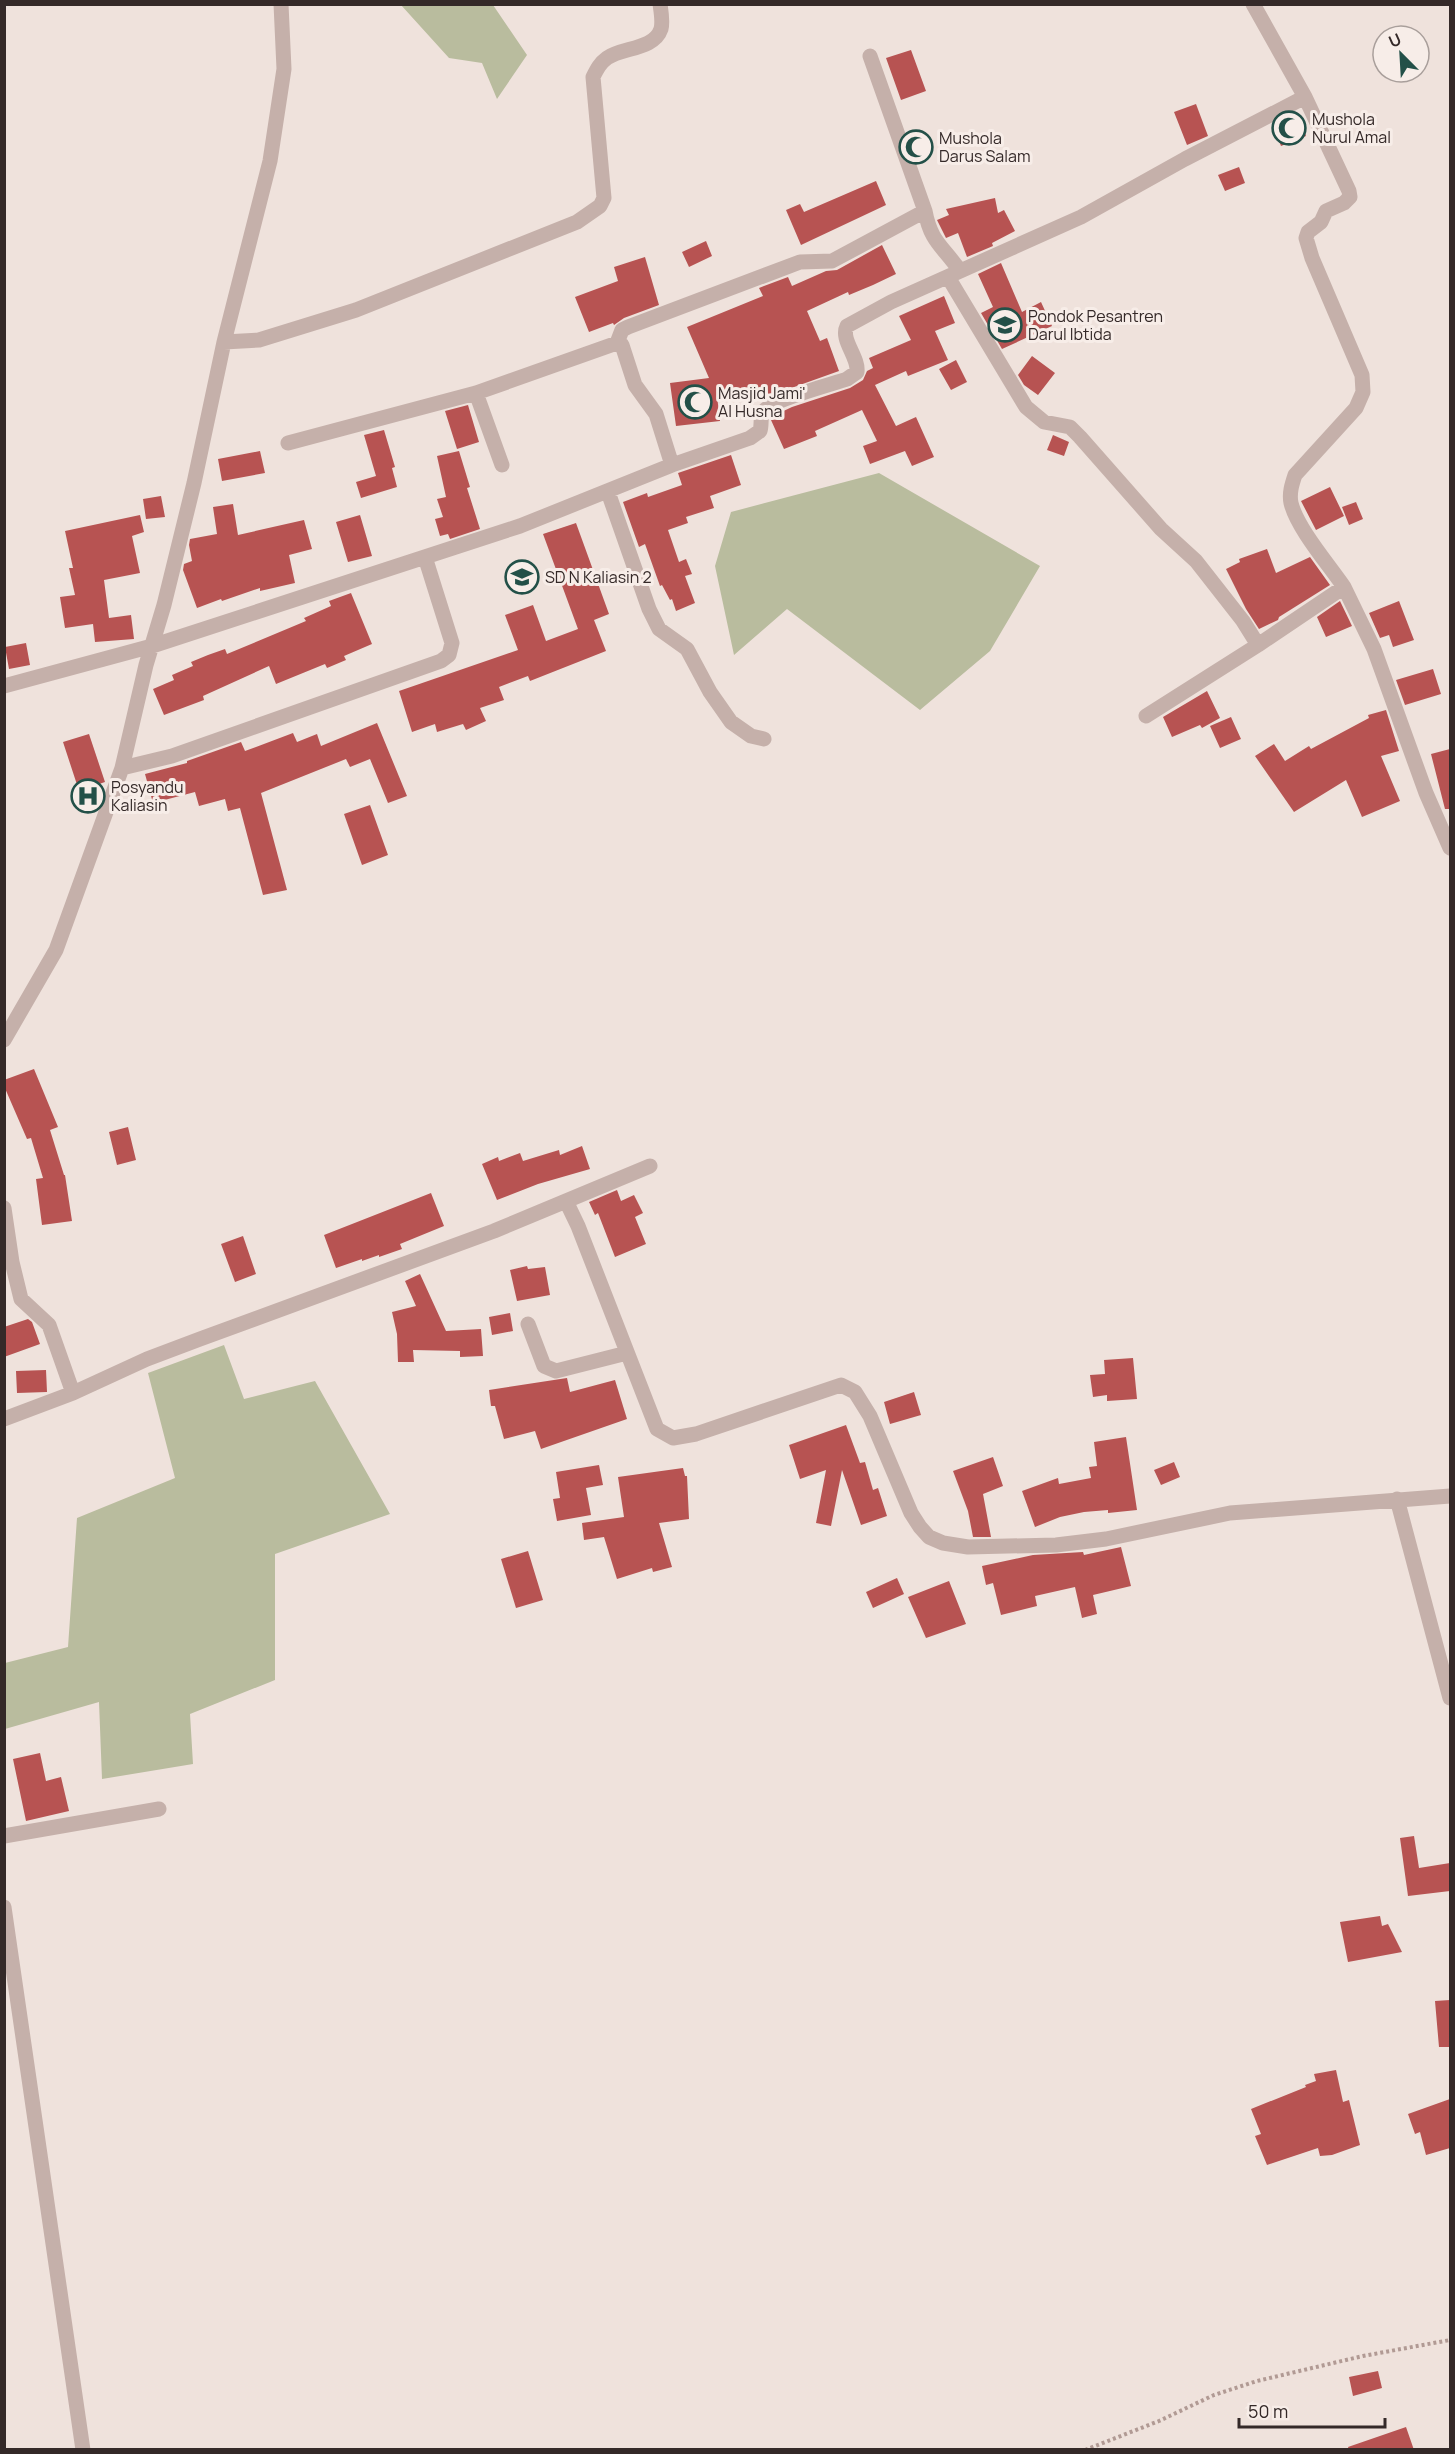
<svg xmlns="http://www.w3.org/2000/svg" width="1455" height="2454" font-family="Manrope,sans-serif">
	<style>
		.green { fill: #b9bc9e }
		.building { fill: #b75352 }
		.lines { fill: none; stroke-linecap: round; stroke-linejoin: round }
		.path { stroke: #b19a94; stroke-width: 4; stroke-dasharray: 3 3; stroke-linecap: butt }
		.street { stroke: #c5b0aa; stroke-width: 15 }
		.labels { text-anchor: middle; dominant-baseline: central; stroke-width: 6; stroke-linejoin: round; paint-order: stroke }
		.poi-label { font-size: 16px; fill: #342928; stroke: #f7ede8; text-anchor: start }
	</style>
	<rect width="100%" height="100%" fill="#efe2dc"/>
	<path class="green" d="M401,5H493L527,55L497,99L482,63L449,58Z
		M879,473L1040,566L990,651L920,710L787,609L734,655L715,566L731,512Z
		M224,1345L244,1399L315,1381L390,1514L275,1554V1680L190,1714L193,1764L102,1779L99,1702L5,1729V1663L68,1647L77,1518L175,1478L148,1373Z"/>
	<path class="building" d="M911,50L926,91L901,100L886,58Z
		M1196,104L1208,136L1187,145L1174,112Z
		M1297,112L1306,136L1281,146L1273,125Z
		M922,132L931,154L917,160L909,137Z
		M1239,167L1245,183L1225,191L1218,175Z
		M876,181L886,205L801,245L786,210L800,204L804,212Z
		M995,198L998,213L1004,210L1015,231L992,243L993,246L967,257L958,233L946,238L937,220L949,215L946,209Z
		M706,241L712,256L689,267L682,252Z
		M882,245L896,274L873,285L849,295L848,292L807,311L820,341L827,338L839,371L769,396L766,386L717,396L720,421L676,426L670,383L709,378L687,327L763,296L759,288L788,277L792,286L826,271L837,270Z
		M645,257L659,305L624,318L614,325L613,323L589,332L575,297L618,281L614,267Z
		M1001,263L1022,312L1041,302L1052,326L1002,349L981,313L993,307L978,274Z
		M944,296L955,323L935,331L948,360L908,376L906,371L875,385L896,426L916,417L934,457L912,466L905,451L870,464L863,446L877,441L862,410L815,431L817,436L784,449L771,420L773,416L792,407L850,388L863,380L867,371L873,368L869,358L911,340L899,316Z
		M1032,356L1055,373L1038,395L1024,385L1018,375Z
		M956,360L967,382L951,390L939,369Z
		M468,405L479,442L457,449L445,411Z
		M384,430L395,467L392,468L397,487L361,498L356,482L376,476L364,435Z
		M1053,435L1069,442L1064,456L1047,450Z
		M260,451L265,473L222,481L218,459Z
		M459,451L470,487L467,488L480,529L450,539L448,534L440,536L435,519L443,517L437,499L446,497L437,456Z
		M731,455L741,485L710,496L714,508L686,517L688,523L668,530L679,562L686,559L692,574L685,576L695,603L676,611L672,599L670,600L662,585L660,586L645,544L639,547L623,502L647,493L648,497L682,485L678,473Z
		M1330,487L1344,516L1316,530L1301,501Z
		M161,496L165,517L146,519L143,499Z
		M1356,502L1363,519L1349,525L1342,507Z
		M233,504L238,535L304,520L312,549L289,555L295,583L260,591V588L222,601L221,599L197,608L183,570L184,564L192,561L189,545L190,539L217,534L213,507Z
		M140,515L144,532L132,536L140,573L104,580L109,618L131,615L134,639L95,642L93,624L65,628L60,597L75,595L69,568H73L65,531Z
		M360,515L372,556L348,562L336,522Z
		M576,523L609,614L594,620L606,651L530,681L528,676L499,687L504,700L480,708L486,721L466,730L463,724L437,732L435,724L412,732L399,691L518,650L505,615L533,605L546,641L578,629L543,534Z
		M1267,549L1276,573L1310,557L1330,585L1279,617L1278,620L1259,629L1246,609L1226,569L1240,562L1239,559Z
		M351,593L372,644L344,656L346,660L327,668L325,664L276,684L269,666L203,696L204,700L164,715L153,689L174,680L172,675L193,666L191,662L208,655L225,649L227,654L306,621L304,618L331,606L329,601Z
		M1340,601L1352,626L1326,637L1317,617Z
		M1399,601L1414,640L1393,647L1389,635L1380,638L1369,613Z
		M26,643L30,665L9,669L5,647Z
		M1433,669L1441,694L1405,705L1396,680Z
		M1207,691L1220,718L1202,728L1200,725L1172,737L1163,717Z
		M1386,710L1399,751L1381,756L1400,801L1362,817L1346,780L1294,812L1255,756L1274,744L1285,761L1309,746L1311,749L1369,718L1368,715Z
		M1231,717L1241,739L1220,748L1210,726Z
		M377,723L407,796L388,803L370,759L350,767L346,759L261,793L287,890L263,895L240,808L228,811L225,799L199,806L195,792L153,803L145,774L187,763V761L241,742L245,751L293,733L297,742L317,734L321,746Z
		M89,734L105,782L96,785L100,798L83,803L63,742Z
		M1450,749V809H1445L1431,754Z
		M370,805L388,855L362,865L344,814Z
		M34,1069L58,1127L50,1130L64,1175H65L72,1221L42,1225L36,1179L43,1178L31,1138L27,1139L4,1086V1080Z
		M128,1127L136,1160L117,1165L109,1132Z
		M582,1146L590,1169L538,1184L497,1200L482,1164L498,1157L499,1161L520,1153L523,1161L559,1150L560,1155Z
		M617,1190L621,1201L634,1195L643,1213L635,1217L646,1244L615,1257L598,1213L595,1215L589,1202Z
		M431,1193L444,1226L400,1244L402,1249L379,1257V1255L362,1261V1259L336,1268L324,1235Z
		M243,1236L256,1274L235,1282L221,1244Z
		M527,1266L528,1269L545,1267L550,1295L517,1301L510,1270Z
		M420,1274L446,1331L481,1329L483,1356L460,1357V1351L413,1350L414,1362H398L397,1334L392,1312L416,1306L405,1281Z
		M510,1313L513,1331L492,1335L489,1317Z
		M28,1319L32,1322L40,1344L4,1357V1327Z
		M1133,1358L1137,1399L1107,1401V1395L1093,1397L1090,1375L1105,1374L1104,1360Z
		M46,1370L47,1392L17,1393L16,1371Z
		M567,1378L570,1392L615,1380L627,1419L541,1449L535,1431L504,1439L495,1406H491L489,1390Z
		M914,1392L921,1415L890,1424L884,1402Z
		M846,1425L860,1463L865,1462L873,1490L878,1488L887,1516L861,1525L842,1470L831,1526L816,1523L826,1470L800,1479L789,1445Z
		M1126,1437L1137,1510L1108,1513V1510L1084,1512L1060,1517L1035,1527L1022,1491L1058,1478L1059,1484L1091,1478L1089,1467L1097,1466L1094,1442Z
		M993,1457L1003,1486L983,1494L991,1537H973L968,1511L953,1471Z
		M1174,1462L1180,1477L1161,1485L1154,1470Z
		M599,1465L603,1485L586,1488L591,1515L557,1521L553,1499L560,1498L556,1472Z
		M683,1468L685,1476H687L689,1519L659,1523L672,1567L653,1572L652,1568L617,1579L604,1537L584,1540L582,1523L624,1517L618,1477Z
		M1121,1547L1131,1586L1093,1595L1097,1614L1082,1618L1075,1587L1035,1596L1037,1606L1001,1615L993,1583L986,1585L982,1566L1033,1555L1083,1552L1084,1555Z
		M528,1551L543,1600L516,1608L501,1559Z
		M897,1578L904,1594L873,1608L866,1592Z
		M949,1581L966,1624L926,1638L908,1597Z
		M40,1753L46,1781L61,1777L69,1811L26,1821L13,1759Z
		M1414,1836L1419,1868L1450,1863V1891L1408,1896L1400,1838Z
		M1380,1916L1382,1926L1388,1924L1402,1952L1348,1962L1340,1922Z
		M1450,2000V2047H1439L1435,2001Z
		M1336,2070L1343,2102L1349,2100L1360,2145L1332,2155L1320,2156L1318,2148L1267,2165L1255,2136L1261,2134L1251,2109L1306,2087L1305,2085L1316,2081L1314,2074Z
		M1450,2099V2148L1426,2155L1420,2132L1415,2134L1408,2114Z
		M1378,2371L1382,2388L1353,2396L1349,2377Z
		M1406,2427L1414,2450H1349L1348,2447Z"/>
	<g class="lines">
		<path class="path" d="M1085,2450L1159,2421L1214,2395L1257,2381L1363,2356L1450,2340"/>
		<path class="street" d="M870,56L925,211C931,243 943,246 960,271
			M1305,97L1349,191L1350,197L1344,203L1326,211L1321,222L1308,232L1306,238L1312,258L1362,375L1363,392L1356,408L1295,475C1292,484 1289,493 1291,503C1297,528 1329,565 1344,587
			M948,277L1026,407L1044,422L1070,427L1080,437L1161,529L1196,561L1243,621L1258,645L1344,587L1374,649L1426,793L1450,848
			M224,342L259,340L356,310L577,222L600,206L604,198L593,77C597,69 600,63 607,58C622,47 654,50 661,29C663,22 661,11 660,4
			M617,343L622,330L628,327L800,262L832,261L925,211
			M476,393L502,465
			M288,443L476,393L617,343L622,345L635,385L656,414L672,465
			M608,492L649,609L659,629L687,649L710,692L731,722L751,736L764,739
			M4,686L152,646L520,526L672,465L750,438L760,431C762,425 760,417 763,412C768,401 833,384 847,379L857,372C859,357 840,340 847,326L891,302L1081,217L1185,159L1305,97L1253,4
			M1146,716L1258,645
			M122,768L172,756L441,661L449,655L452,643L425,557
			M4,1040L56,950L122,768L146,665L164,605L194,483L224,342L270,161L284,69L281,4
			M566,1201L650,1166
			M4,1208L12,1262L21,1299L49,1325L73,1393
			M528,1324L544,1366L556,1371L627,1353
			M4,1419L73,1393L147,1359L200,1339L494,1231L566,1201L578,1226L657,1429L673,1438L696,1434L841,1385L855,1392L870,1416L911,1513L920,1527L929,1537L943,1543L968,1547L1056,1545L1106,1539L1230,1513L1450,1496
			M1397,1499L1450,1698
			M4,1836L159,1809
			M4,1907L83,2450"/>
	</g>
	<defs>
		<symbol id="mosque-ring" viewBox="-11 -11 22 22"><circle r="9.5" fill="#f7ede8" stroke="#235048" stroke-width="1.5"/><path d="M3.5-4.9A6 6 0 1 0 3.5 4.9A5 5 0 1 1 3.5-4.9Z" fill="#235048"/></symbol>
		<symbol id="school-ring" viewBox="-11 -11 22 22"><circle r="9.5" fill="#f7ede8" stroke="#235048" stroke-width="1.5"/><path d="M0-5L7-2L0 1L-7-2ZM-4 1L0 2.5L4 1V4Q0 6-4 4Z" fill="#235048"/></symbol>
		<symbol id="hospital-ring" viewBox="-11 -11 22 22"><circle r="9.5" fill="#f7ede8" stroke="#235048" stroke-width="1.5"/><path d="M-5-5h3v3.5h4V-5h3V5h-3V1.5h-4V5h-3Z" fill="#235048"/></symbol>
	</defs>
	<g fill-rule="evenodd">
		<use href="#mosque-ring" x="1270" y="109" width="38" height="38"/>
		<use href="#mosque-ring" x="897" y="128" width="38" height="38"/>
		<use href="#school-ring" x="986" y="306" width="38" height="38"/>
		<use href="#mosque-ring" x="676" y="383" width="38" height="38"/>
		<use href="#school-ring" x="503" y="558" width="38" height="38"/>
		<use href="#hospital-ring" x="69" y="777" width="38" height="38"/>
	</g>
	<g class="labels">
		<g class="poi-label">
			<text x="1312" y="119">Mushola<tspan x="1312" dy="18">Nurul Amal</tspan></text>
			<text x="939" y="138">Mushola<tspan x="939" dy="18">Darus Salam</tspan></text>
			<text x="1028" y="316">Pondok Pesantren<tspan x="1028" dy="18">Darul Ibtida</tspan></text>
			<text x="718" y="393">Masjid Jami'<tspan x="718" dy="18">Al Husna</tspan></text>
			<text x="545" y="577">SD N Kaliasin 2</text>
			<text x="111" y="787">Posyandu<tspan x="111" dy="18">Kaliasin</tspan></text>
		</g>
	</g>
	<rect width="1455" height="2454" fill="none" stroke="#342928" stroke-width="12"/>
	<g transform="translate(1401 54) rotate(336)"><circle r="28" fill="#f7ede8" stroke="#a99f9b" stroke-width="1.5"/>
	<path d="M0-4.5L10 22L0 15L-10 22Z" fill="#235048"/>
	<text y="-9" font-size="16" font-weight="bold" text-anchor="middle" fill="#342928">U</text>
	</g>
	<path d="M1239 2418v9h146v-9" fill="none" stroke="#342928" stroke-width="3"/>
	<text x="1248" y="2418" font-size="18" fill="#342928" stroke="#f7ede8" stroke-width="4.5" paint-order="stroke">50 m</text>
</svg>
